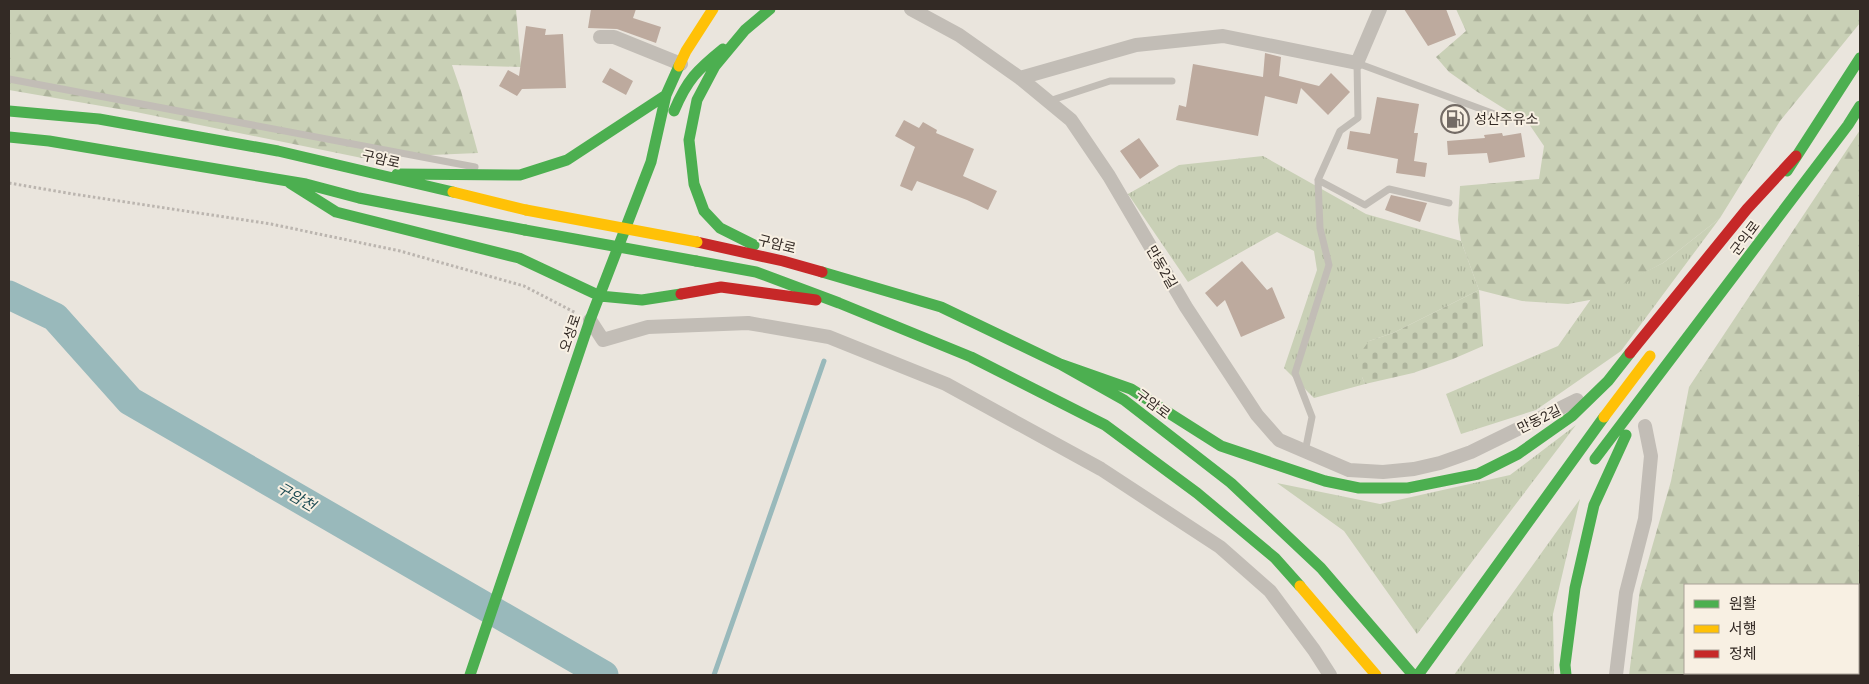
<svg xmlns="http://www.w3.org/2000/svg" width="1869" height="684" font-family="Roboto,'Noto Sans KR',sans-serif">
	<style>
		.grass { fill: url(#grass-tufts) }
		.forest { fill: url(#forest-firs); fill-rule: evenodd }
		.cemetery { fill: url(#cemetery-stones) }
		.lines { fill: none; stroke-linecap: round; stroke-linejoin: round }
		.stream { stroke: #99b9bb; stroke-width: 5 }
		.river { stroke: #99b9bb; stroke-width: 29 }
		.building { fill: #bdaa9e }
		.path { stroke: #bbb5af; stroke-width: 3; stroke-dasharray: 2.5 2.5; stroke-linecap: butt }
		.lane { stroke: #c2bdb6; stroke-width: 7 }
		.street { stroke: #c2bdb6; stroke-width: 14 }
		.fast { stroke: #4caf50; stroke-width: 11 }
		.slow { stroke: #ffc107; stroke-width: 11 }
		.jam { stroke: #c62828; stroke-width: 11 }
		.fast-bridge { stroke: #4caf50; stroke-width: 11 }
		.slow-bridge { stroke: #ffc107; stroke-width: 11 }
		.labels { text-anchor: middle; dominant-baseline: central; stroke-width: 4; stroke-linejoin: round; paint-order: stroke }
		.poi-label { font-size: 14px; fill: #332a25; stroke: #f8f0e3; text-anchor: start }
		.street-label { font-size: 14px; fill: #332a25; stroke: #f8f0e3 }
		.water-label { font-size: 15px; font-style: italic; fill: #1c4b53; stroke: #f8f0e3 }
	</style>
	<defs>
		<pattern id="grass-tufts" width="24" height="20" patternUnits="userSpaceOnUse" patternTransform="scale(1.25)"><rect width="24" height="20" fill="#c9d0b6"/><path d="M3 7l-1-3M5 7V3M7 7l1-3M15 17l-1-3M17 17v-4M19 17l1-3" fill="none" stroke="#adb39c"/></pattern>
		<pattern id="forest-firs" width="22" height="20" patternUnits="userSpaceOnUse" patternTransform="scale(1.25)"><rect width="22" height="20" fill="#c9d0b6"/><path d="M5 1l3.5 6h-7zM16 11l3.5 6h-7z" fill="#adb39c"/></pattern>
		<pattern id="cemetery-stones" width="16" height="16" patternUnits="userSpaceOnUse" patternTransform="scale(1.25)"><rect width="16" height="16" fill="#c9d0b6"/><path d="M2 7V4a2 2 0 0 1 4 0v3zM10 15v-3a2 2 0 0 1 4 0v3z" fill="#adb39c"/></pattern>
	</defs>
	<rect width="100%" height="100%" fill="#eae5dd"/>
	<path class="grass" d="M1263,156L1366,214L1461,241L1479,290L1393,333L1369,341L1362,377L1365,384L1314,398L1284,368L1317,270L1314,251L1277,232L1188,282L1128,194L1179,165Z
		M1720,218L1621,351L1536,410L1461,434L1446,394L1558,346L1591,299L1663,263Z
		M1576,425L1417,634L1344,531L1277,483L1380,504L1510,475Z
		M1580,499L1553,614L1554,675H1454Z"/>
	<path class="forest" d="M9,9H516L521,67L452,65L461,91L478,153L362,158L136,112L9,90Z
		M1456,9H1860V23L1780,121L1720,218L1663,263L1595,299L1568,304L1522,301L1479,290L1461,241L1458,220L1460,186L1539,179L1544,146L1529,124L1476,91L1449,72L1436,57L1466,31Z
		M1860,130V675H1629L1640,589L1671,481L1689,387ZM1685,585H1858V673H1685Z"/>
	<path class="cemetery" d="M1479,290L1483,346L1453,359L1413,373L1365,384L1362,377L1351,366L1369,341L1393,333Z"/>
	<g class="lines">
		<path class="stream" d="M714,675L824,361"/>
		<path class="river" d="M9,295L55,317L130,401L604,675"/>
	</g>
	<path class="building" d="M591,9H636L633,18L661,27L656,43L617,29L588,28Z
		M1404,9H1446L1456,35L1428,46Z
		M526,26L546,29L545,35L563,34L566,88L522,89L517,96L499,86L508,70L519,76Z
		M1265,53L1281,57L1279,76L1319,86L1331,73L1350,92L1328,115L1301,88L1297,104L1265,96L1258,136L1176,120L1179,105L1186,107L1193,64L1263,77Z
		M610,68L633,81L626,95L602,82Z
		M1377,97L1419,104L1414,133H1418L1414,161L1427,163L1425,177L1396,173L1398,159L1347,149L1350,131L1370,134Z
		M904,120L919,128L923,122L937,130L936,133L974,149L963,176L997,191L988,210L967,200L917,181L912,191L900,186L915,147L895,136Z
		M1502,133L1503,136L1521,133L1525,157L1489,163L1487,153L1448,155L1447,141L1485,138L1484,135Z
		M1139,138L1159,166L1140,179L1120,151Z
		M1391,195L1427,203L1420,222L1385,210Z
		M1242,261L1267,290L1272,287L1285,318L1241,337L1225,300L1217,307L1205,293Z"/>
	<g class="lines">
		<path class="path" d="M9,183L73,194L271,224L400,251L524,286L576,313"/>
		<path class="lane" d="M9,79L475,167
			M1049,101L1110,81H1172
			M1318,180L1365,205L1389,189L1449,203
			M1305,452L1312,417L1295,373L1329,265L1320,228L1318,180L1340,131L1358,118L1357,63L1508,119"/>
		<path class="street" d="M911,9L959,35L1020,78L1071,120L1109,176L1186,307L1257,415L1279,440L1349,470L1383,472L1414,469L1440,463L1471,452L1577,400
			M600,37H614L681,64
			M1020,78L1136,45L1223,36L1357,63L1380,9
			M590,320L603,340L648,327L748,323L829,337L946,384L1101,469L1220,547L1270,591L1314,650L1330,675
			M1616,675L1626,593L1645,519L1651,456L1645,426"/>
		<path class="fast" d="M9,111L99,119L278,151L453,192
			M674,111C687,80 697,70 723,49
			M9,137L49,141L306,184L359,198L525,230
			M1787,171L1860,58
			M397,174L520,175L567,160L666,95
			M290,183L336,212L519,258L600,296L642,300L681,294
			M754,245L720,228L704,211L694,184L689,140L697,100L715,66L745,30L770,9
			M696,261L756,272L839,303L971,357L1105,425L1197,493L1275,558L1300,586
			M822,272L941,307L1060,364L1124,400L1231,483L1321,568L1413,675
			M1060,364L1131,389L1221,446L1325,481L1359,488H1408L1478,474L1518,454L1572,416L1608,381L1630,353
			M1595,459L1848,125L1860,106
			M470,675L590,320L651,162L666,95L679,66
			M1418,675L1604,417
			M1566,675L1565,665L1575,588L1594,505L1626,435"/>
		<path class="slow" d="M679,66L686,51L713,9
			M453,192L526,210
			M1604,417L1650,356
			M1300,586L1376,675"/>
		<path class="jam" d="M697,242L783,261L822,272
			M681,294L721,287L816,300
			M1630,353L1747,209L1796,156"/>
		<path class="fast-bridge" d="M525,230L696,261"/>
		<path class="slow-bridge" d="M526,210L697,242"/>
	</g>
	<defs>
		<symbol id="fuel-ring" viewBox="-11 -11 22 22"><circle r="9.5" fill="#f8f0e3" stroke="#736b65" stroke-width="1.5"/><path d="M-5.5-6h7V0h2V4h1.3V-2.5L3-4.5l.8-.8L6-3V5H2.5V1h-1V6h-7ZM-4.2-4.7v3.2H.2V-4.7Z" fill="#736b65"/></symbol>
	</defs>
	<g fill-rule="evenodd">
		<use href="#fuel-ring" x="1439" y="103" width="32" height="32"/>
	</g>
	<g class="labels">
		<g class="poi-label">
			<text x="1474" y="119">성산주유소</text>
		</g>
		<g class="street-label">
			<text transform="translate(381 159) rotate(13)">구암로</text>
			<text transform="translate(1745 238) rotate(-53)">군익로</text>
			<text transform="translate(777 244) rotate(14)">구암로</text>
			<text transform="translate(1162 267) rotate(60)">만동2길</text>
			<text transform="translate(570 333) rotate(-71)">오성로</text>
			<text transform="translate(1153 404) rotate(37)">구암로</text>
			<text transform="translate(1539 419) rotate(-26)">만동2길</text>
		</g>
		<g class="water-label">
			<text transform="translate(296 497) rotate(30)">구암천</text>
		</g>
	</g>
	<rect width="1869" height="684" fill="none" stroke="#332a25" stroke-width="20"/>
	<rect x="1684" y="584" width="175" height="90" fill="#f8f0e3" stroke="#a9a197"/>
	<rect x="1694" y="600" width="25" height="8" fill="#4caf50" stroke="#a9a197"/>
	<text x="1729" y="609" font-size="15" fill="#332a25">원활</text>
	<rect x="1694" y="625" width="25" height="8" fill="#ffc107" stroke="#a9a197"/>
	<text x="1729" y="634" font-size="15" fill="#332a25">서행</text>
	<rect x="1694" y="650" width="25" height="8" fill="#c62828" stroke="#a9a197"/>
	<text x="1729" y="659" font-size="15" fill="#332a25">정체</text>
</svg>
